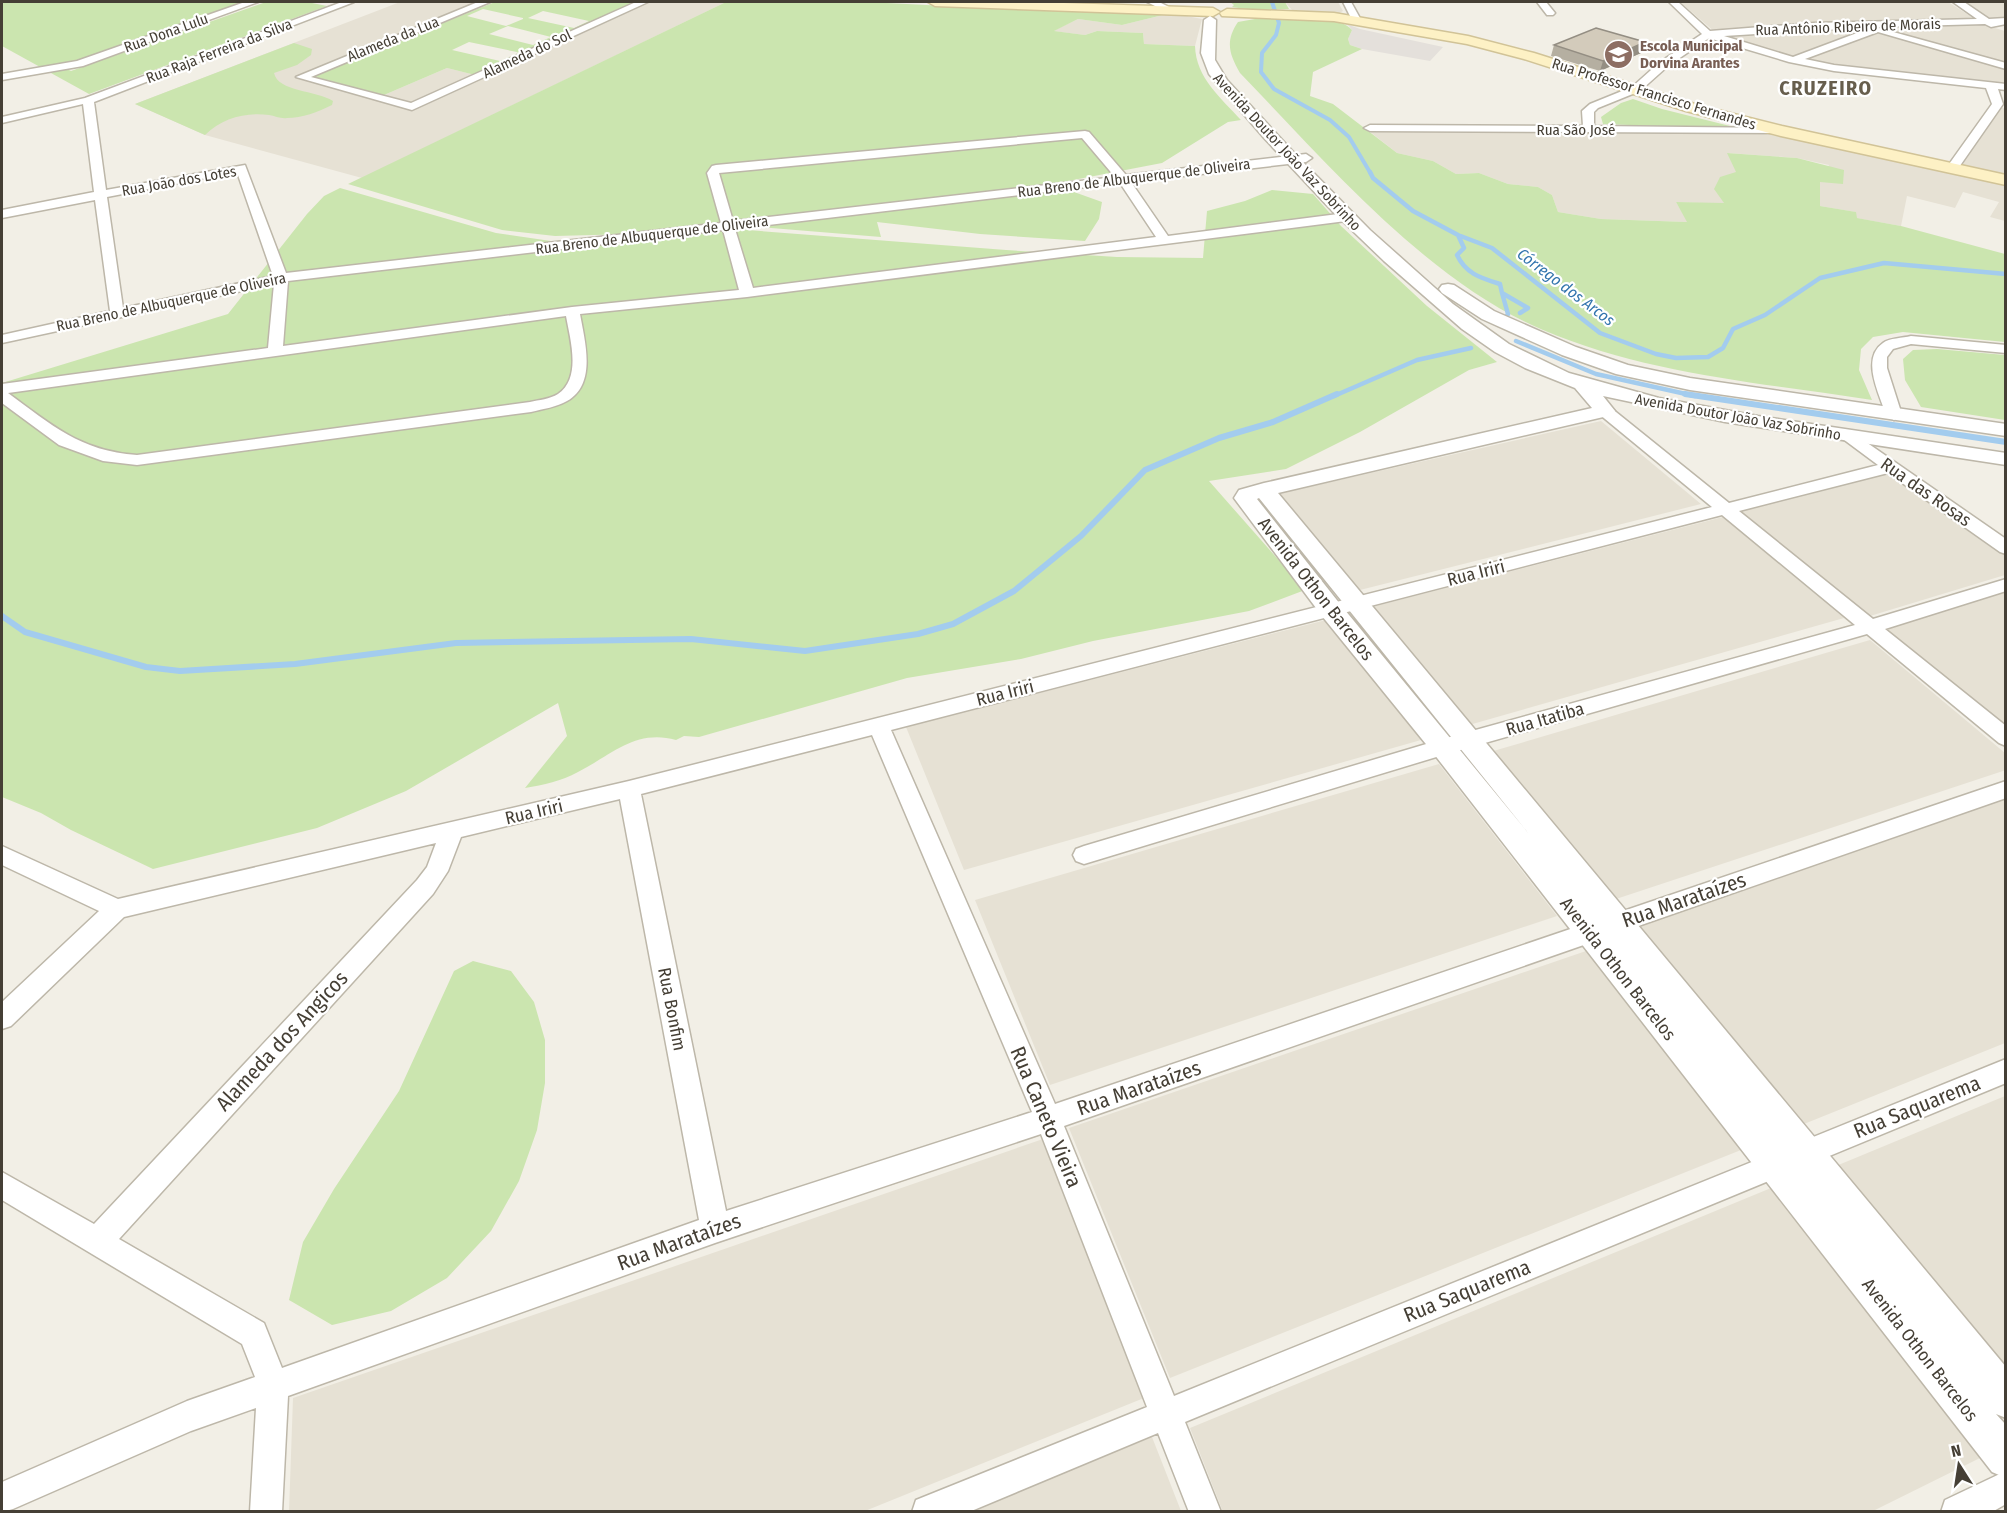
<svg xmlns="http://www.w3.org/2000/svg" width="2007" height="1513" font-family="'Fira Sans Condensed',sans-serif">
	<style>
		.residential { fill: #e6e1d4 }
		.industrial { fill: #e4e0db }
		.green { fill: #cbe5af; fill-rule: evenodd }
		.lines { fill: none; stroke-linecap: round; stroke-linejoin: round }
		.stream-far2 { stroke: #a3ccee; stroke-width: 4 }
		.stream-far1 { stroke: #a3ccee; stroke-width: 4.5 }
		.stream { stroke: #a3ccee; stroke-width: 6 }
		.minor-casing { stroke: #bdb7a9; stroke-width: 3 }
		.tertiary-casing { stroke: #bdb7a9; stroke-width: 3 }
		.secondary-casing { stroke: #d1c397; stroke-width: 3 }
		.minor { fill: #fff; fill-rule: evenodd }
		.tertiary { fill: #fff; fill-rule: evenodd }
		.secondary { fill: #fdf1c5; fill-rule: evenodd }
		.wall { fill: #b5afa1 }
		.shaded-wall { fill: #948e83 }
		.building { fill: #d3cbbb; stroke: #948e83; stroke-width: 1.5 }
		.labels { text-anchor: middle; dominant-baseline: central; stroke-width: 4.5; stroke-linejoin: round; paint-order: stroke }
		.far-street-label { font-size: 15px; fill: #453f35; stroke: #fff }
		.far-education-label { font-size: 15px; font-weight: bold; fill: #785e54; stroke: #fff; text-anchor: start }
		.far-water-label { font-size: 16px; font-style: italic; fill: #3274ad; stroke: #fff }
		.street-label { font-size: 18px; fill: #453f35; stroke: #fff }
		.far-district-label { font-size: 20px; font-weight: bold; letter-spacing: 1.5px; fill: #675e4d; stroke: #fff }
		.near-street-label { font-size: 21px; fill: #453f35; stroke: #fff }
	</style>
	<rect width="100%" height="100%" fill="#f2efe6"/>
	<path class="residential" d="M400,2H495L312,76L384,95L447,68L475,75L639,2H726L362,178L205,135L135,104Z
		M1285,2H1338L1343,11L1337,14L1292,10Z
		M1680,2H1948L1975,19L1772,25L1715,32Z
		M1962,2H2005V18L1988,19Z
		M1171,13L1202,19L1195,46L1144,44L1143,33L1097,31L1085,35L1053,31L1078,19L1122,25Z
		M1978,23L2005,31V64L1883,29L1874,24Z
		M1827,28H1862L1872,31L1794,58L1729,37Z
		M1877,31L2005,68V84L1819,64L1802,59Z
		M2001,107L2005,109V176L1959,164Z
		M1369,131H1636L1766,134L1805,140L2005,183V221L1990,217L1999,202L1963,192L1955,208L1907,196L1901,226L1856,218L1855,212L1820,206V181L1829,165L1797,158L1728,153L1737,172L1725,204L1676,202L1688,222L1601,219L1558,212L1552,195L1538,187L1508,184L1479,173L1456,174L1433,161L1397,153Z
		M1601,421L1701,504L1352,592L1273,495Z
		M1889,471L2005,552V575L1870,616L1739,512Z
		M1723,517L1844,618L1469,725L1372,607Z
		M2005,591V728L1883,630Z
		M1326,620L1421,740L964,870L906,727Z
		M1870,640L2005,753L2006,770L1613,900L1490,752Z
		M1439,764L1557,916L1050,1085L975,900Z
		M2005,799V1043L1799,1126L1634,927Z
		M1586,951L1741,1150L1170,1378L1069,1128Z
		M2005,1096V1370L1836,1166Z
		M1043,1139L1144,1398L865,1511L289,1512L293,1398Z
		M1771,1188L1982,1457L1873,1511L1223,1512L1190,1428Z
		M1152,1437L1181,1511H971Z"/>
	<path class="industrial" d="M1336,20L1360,29L1443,47L1430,61L1362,49L1350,45L1348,39L1352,30L1349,26Z"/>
	<path class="green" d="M2,2H250L63,67L71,71L266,2H307L327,6L89,94L2,46Z
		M495,2H639L475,75L447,68L384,95L311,76ZM483,9L523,18V19L506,26L467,16ZM543,11L589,21L574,28L528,18ZM508,26L551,37L533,45L489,34ZM469,42L517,52L518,53L500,61L452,50Z
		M726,2H867L1005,9L1171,13L1122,25L1078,19L1054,31L1085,35L1097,31L1143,33L1144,44L1195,46C1196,78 1221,98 1241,120L1228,122L1162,163L1068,181L1074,192L1102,202L1099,219L1085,241L980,234L877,222L881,237L723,224L632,234L555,236L502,230L348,184Z
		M1230,2H1285L1289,9L1252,10L1232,7L1234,5Z
		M1266,17C1287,18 1339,14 1352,30L1348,39L1350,45L1362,49L1313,72L1310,96L1333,104L1397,153L1433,161L1456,174L1479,173L1508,184L1538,187L1552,195L1558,212L1601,219L1687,222L1676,202L1724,203L1714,189L1720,177L1736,172L1727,153L1797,158L1844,170L1843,184L1820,182V206L1856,212L1857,218L1901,226L2005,254V342L1903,332L1873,337L1861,349L1859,370L1872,400C1762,383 1646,374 1543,330C1428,282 1326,162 1240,73C1229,54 1225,41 1238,22Z
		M294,43L312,49L311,55L297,65L274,73C278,92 316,90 333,101L332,105C318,112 302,118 287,118C281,119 275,116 269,115C246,112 222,118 205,135L135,104Z
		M1633,99L1662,109L1730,126L1709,128L1603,124L1601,117L1621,103Z
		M340,188L496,233L551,241L632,238L721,228L1006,250L1117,257L1203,258L1207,211L1245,201L1272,190L1313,194L1341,226L1427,306L1497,362L1469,370L1360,432L1286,469L1209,481L1305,590L1249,611L1093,641L1021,659L907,678L699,737L684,736L676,740C635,729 612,755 578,772C561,781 544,785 525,788L567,736L558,703L406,791L317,828L153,869L71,830L41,813L2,797V383L228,314L307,214L324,196Z
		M1937,349L2005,355V420L1921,407L1905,380L1903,359L1913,350Z
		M473,961L511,971L534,1002L545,1040V1083L537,1130L519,1181L491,1231L447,1278L391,1311L332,1325L289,1300L303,1242L334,1189L399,1091L454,971Z"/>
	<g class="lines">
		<path class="stream-far2" d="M1272,2L1279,23L1276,35L1262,53L1261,72L1274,89L1330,120L1349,137L1371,174"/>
		<path class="stream-far1" d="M1370,172L1373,178L1413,211L1458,235L1492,248L1600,333L1656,354L1676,358L1708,357L1723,348L1733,329L1765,315L1820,278L1884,263L2006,274
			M1458,235L1464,248L1457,255C1466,274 1481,278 1500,284L1502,293L1528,308L1520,313
			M1502,293L1508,314L1505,319
			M1516,341L1596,374L1695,396
			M1334,396L1417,360L1471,348"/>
		<path class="stream" d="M1685,394L2006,442
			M2,616L25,632L146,667L180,671L295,664L456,643L691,639L805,651L918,634L953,624L1014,591L1081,536L1145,470L1219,438L1273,422L1337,394"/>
		<defs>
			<path id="minor" d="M245,2H258L83,66L2,80V74L77,61Z
				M342,2H354L94,102L106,190L245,165L286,273L721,223L707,173L712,166L716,165L1085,131L1089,132L1126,175L1306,154L1312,158L1306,162L1131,182L1168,236L1346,213L1352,217L1346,221L747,297L580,314C585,342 597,384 567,401C557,407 543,409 531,412L137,465L103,461L59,445L2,403V384L268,348L274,284L2,343V335L110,311L95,200L2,218V210L94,192L83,104L2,123V117L85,98ZM1082,138L1115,177L733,221L719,173ZM237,172L273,276L123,308L107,197ZM1120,183L1156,237L753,288L735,229ZM723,230L739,290L572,307L283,346L288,281ZM566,316C570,339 582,378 558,394C550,399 539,400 530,402L137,455C80,451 52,425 8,393Z
				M478,2H490L311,77L411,103L636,2H648L412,110L296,77Z
				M1147,2H1159L1177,11L1169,13Z
				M1343,2H1351L1361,20L1359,22H1353Z
				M1537,2H1546L1555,13L1553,15H1547Z
				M1669,2H1678L1710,31L1814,23L1977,19L1953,2H1964L1989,19L2006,18V24L1991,27L1985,24L1875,27L2006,63V69L1878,32L1805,59L1834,65L2006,84V90L1998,89L2003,104L1957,170L1953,171L1947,167L1992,104L1986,88L1834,71L1789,62L1709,38L1668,66L1640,91L1598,108L1594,112V126L1781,128L1785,129V133L1370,131L1364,128L1370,125L1583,126L1582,111L1590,104L1632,87L1660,62L1702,34ZM1873,27L1793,57L1724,36Z
				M1911,336L2006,345V353L1911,344L1893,349L1887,357V368L1902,415L1894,420L1886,415C1880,395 1860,359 1883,343C1889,338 1903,338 1911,336Z
				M1605,406L1611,408L1729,503L1878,465L1839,436L1847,431L1853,433L2006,539V554L2000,552L1888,473L1739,511L1873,619L2006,579V591L1885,629L2006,726V746L1999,743L1867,634L1443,755L1084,864L1076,861L1073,855L1076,849L1084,846L1443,739L1855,625L1722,515L891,730L1055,1104L2006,781V798L1064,1126L1174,1396L2006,1059V1083L1185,1422L1221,1512H1189L1158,1433L969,1512H912L916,1500L1147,1407L1041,1134L715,1243L288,1396L282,1512H250L256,1408L191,1431L13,1509L2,1512V1482L187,1401L255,1377L242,1344L2,1200V1172L94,1224L417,880L427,867L436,843L124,917L11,1026L2,1029V1002L99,911L2,865V846L118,899L629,781L1712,507L1599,414L1597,411L1599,408ZM872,735L1032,1112L726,1211L641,794ZM620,799L699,1220L282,1368L264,1323L119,1239L433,894L448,871L461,837Z
				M2006,1471V1504L1992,1512H1941L1945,1500Z"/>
			<path id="tertiary" d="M1210,16L1216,20L1215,60L1227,80L1298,157L1370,230L1453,304L1509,344L1569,373L1659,398L1758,416L2006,453V465L1725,422L1603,396L1615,411L1612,415L1278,493L2006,1367V1418L1996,1414L2006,1425V1478L1992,1472L1434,754L1322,616L1234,498L1239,490L1264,483L1592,408L1575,388L1525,368L1495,352L1462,329L1384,261L1334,213L1264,138L1209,74L1201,53L1204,20ZM1259,498L1529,834L1340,604L1257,499Z
				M1448,284L1454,285L1494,311L1576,347L1628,365L1690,378L2006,424V436L1690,390L1616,374L1562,355L1482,319L1442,293L1439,289L1442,285Z"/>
			<path id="secondary" d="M928,2H1034L1213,8L1220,12L1213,16L935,6Z
				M1227,9L1334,13L1468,36L1534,53L1698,105L1782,126L2006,175V185L1781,136L1686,111L1524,59L1467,44L1334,21L1222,16L1220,13Z"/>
		</defs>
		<use href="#minor" class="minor-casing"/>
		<use href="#tertiary" class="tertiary-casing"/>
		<use href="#secondary" class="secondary-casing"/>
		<use href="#minor" class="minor"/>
		<use href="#tertiary" class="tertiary"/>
		<use href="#secondary" class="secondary"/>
	</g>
	<path class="wall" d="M1645,42L1641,53L1600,71L1551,56L1554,45Z"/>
	<path class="shaded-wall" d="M1645,42L1641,53L1600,71L1603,61Z"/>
	<path class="building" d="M1596,28L1645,42L1603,61L1554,45Z"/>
	<defs>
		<symbol id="school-disc" viewBox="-11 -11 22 22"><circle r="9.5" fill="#8d6e63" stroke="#fff"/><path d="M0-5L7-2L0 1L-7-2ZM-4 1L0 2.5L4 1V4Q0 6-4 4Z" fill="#fff"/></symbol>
	</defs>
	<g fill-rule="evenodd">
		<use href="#school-disc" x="1602" y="38" width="33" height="33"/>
	</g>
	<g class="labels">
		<g class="far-street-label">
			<text transform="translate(1848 27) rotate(-2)">Rua Antônio Ribeiro de Morais</text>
			<text transform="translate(166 33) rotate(-20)">Rua Dona Lulu</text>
			<text transform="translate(393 39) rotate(-22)">Alameda da Lua</text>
			<text transform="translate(219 51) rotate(-21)">Rua Raja Ferreira da Silva</text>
			<text transform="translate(527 54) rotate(-25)">Alameda do Sol</text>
			<text transform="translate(1654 94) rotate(17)">Rua Professor Francisco Fernandes</text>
			<text x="1576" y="130">Rua São José</text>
			<text transform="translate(1287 152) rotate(47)">Avenida Doutor João Vaz Sobrinho</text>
			<text transform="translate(1134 178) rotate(-7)">Rua Breno de Albuquerque de Oliveira</text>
			<text transform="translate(179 181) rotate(-10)">Rua João dos Lotes</text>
			<text transform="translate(652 235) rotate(-7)">Rua Breno de Albuquerque de Oliveira</text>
			<text transform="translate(171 302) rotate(-12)">Rua Breno de Albuquerque de Oliveira</text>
			<text transform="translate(1738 417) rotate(10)">Avenida Doutor João Vaz Sobrinho</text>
		</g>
		<g class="far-education-label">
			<text x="1640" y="46">Escola Municipal<tspan x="1640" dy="17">Dorvina Arantes</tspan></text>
		</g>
		<g class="far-water-label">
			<text transform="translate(1566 287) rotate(37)">Córrego dos Arcos</text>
		</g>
		<g class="street-label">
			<text transform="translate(1926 492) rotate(35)">Rua das Rosas</text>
			<text transform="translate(1476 573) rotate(-14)">Rua Iriri</text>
			<text transform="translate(1316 589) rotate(52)">Avenida Othon Barcelos</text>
			<text transform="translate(1005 693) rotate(-14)">Rua Iriri</text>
			<text transform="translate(1545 719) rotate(-16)">Rua Itatiba</text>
			<text transform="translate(534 812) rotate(-13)">Rua Iriri</text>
			<text transform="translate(1618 969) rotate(52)">Avenida Othon Barcelos</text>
			<text transform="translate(672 1009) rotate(79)">Rua Bonfim</text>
			<text transform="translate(1920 1350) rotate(52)">Avenida Othon Barcelos</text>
		</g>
		<g class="far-district-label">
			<text x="1826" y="88">CRUZEIRO</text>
		</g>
		<g class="near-street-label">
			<text transform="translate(1684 900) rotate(-19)">Rua Marataízes</text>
			<text transform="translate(282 1041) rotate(-47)">Alameda dos Angicos</text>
			<text transform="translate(1139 1088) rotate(-19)">Rua Marataízes</text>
			<text transform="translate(1917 1107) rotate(-22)">Rua Saquarema</text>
			<text transform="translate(1046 1117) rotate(67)">Rua Caneto Vieira</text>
			<text transform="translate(679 1242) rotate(-20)">Rua Marataízes</text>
			<text transform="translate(1467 1291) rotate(-22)">Rua Saquarema</text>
		</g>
	</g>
	<rect width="2007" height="1513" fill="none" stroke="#453f35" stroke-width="6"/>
	<g transform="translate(1959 1465) rotate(348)" stroke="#ffffff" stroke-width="4.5" paint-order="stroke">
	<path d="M0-4.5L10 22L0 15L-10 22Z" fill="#453f35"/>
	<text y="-9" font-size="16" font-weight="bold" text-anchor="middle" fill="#453f35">N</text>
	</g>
</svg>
